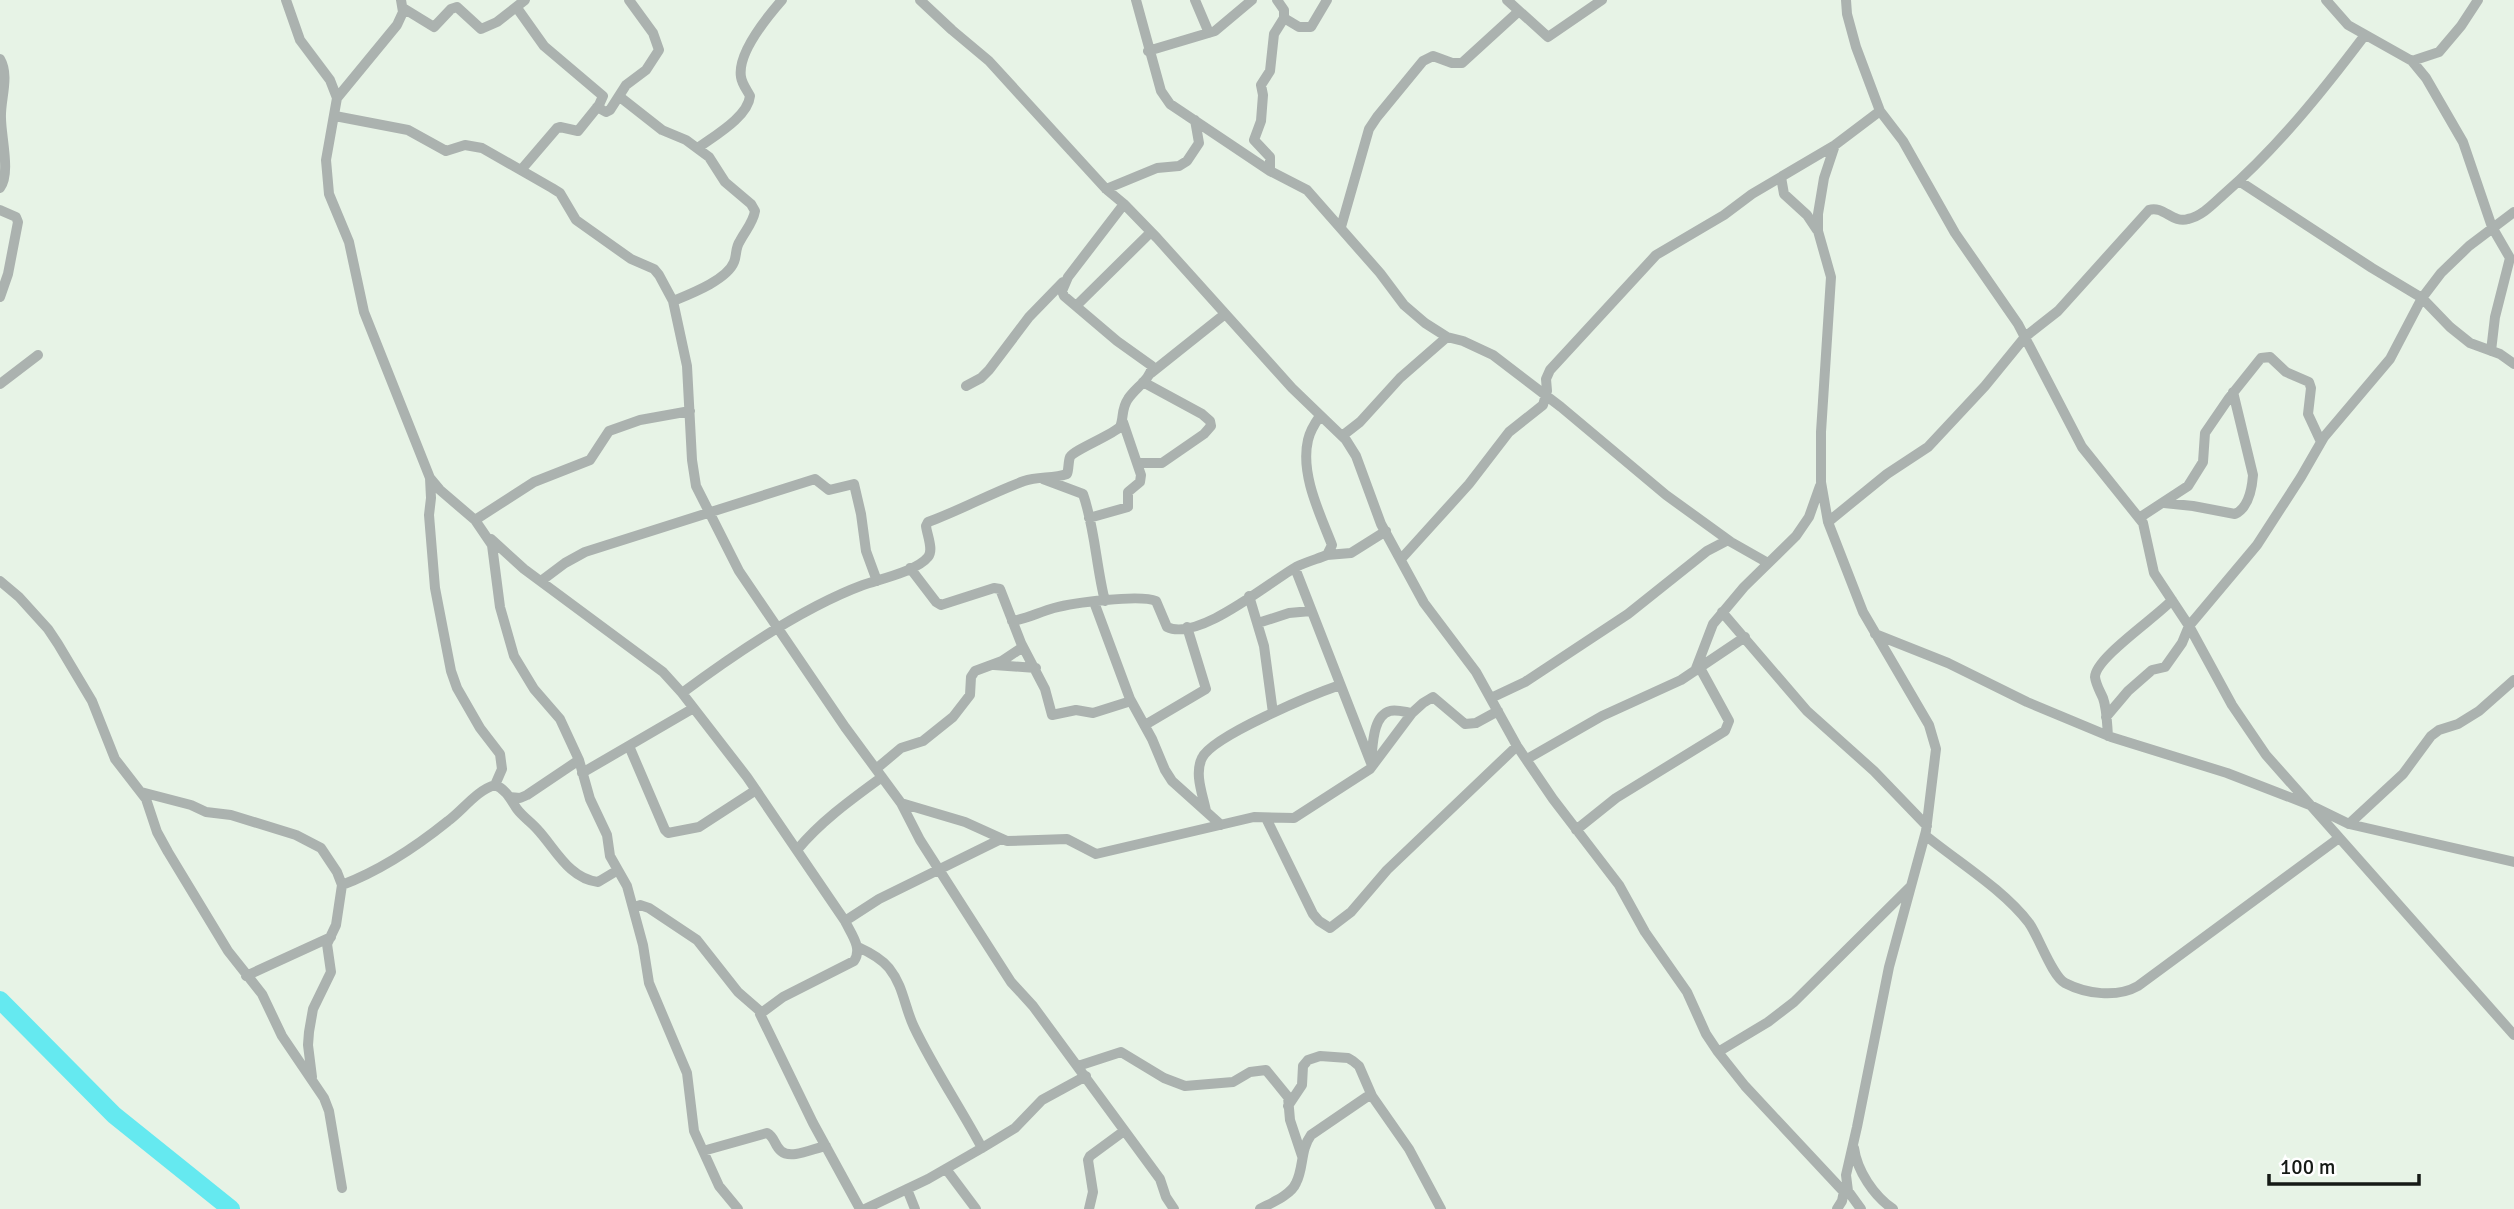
<svg xmlns="http://www.w3.org/2000/svg" width="2514" height="1209" font-family="Signika,sans-serif">
	<style>
		.lines { fill: none; stroke-linecap: round; stroke-linejoin: round }
		.river { stroke: #65e9f0; stroke-width: 18 }
		.minor { stroke: #abb2af; stroke-width: 10 }
	</style>
	<rect width="100%" height="100%" fill="#e7f3e6"/>
	<g class="lines">
		<path class="river" d="M0,1000L114,1115L231,1209"/>
		<path class="minor" d="M286,0L300,40L330,80L337,98L326,160L329,194L349,242L364,312L430,478L440,490L475,520L492,545L500,607L514,656L534,689L560,719L579,760L590,799L607,835L610,856L627,886L643,945L649,983L687,1073L694,1131L719,1186L738,1209
			M920,0L952,30L989,61L1106,189L1124,204L1157,238L1292,388L1346,440L1356,456L1381,524L1424,603L1476,672L1517,746L1553,799L1619,885L1645,932L1687,992L1706,1034L1718,1052L1745,1086L1844,1192
			M1136,0L1161,91L1170,104L1270,171L1307,190L1380,273L1404,305L1425,323L1447,337L1463,341L1493,355L1561,407L1666,495L1731,542L1768,563
			M1195,0L1209,33
			M1507,0L1548,37L1602,0
			M1846,0L1847,14L1856,47L1880,111L1903,141L1955,233L2018,324L2082,447L2143,523L2154,573L2189,626L2232,705L2266,755L2514,1035
			M2326,0L2348,25L2412,61L2426,78L2463,142L2492,227L2510,258L2495,317L2491,351
			M403,8L434,27L451,9L457,7L481,29L497,22L525,0
			M517,8L544,46L603,96L599,105L578,131L560,127L557,128L521,170
			M1284,18L1299,27H1311L1327,0
			M1148,51L1215,31L1252,0
			M0,59C10,76 0,100 1,118C1,137 11,174 0,188
			M2412,61L2439,52L2461,26L2478,0
			M620,97L662,130L686,140L709,157L725,182L751,204L755,211C753,223 745,231 740,241C735,248 737,255 734,262C727,280 690,294 673,301
			M337,98L397,25L403,12L401,0
			M597,107L606,112L610,110L626,85L646,70L659,50L653,33L629,0
			M335,116L408,130L446,151L465,145L482,148L552,188L560,193L576,220L631,259L654,269L659,275L673,301L687,366L692,460L696,486L739,571L845,727L901,803L920,840L1011,982L1033,1006L1160,1179L1166,1197L1174,1209
			M1835,145L1824,178L1818,214V231L1831,277L1821,432V482L1828,522L1863,612L1929,725L1936,749L1926,831L1889,967L1857,1127L1846,1175L1848,1191L1861,1209
			M698,148C714,136 748,117 750,96C747,90 742,84 741,77C737,53 768,16 782,0
			M1270,171V157L1254,140L1261,121L1263,95L1261,85L1270,71L1274,34L1284,18V10L1277,0
			M1781,177L1784,194L1807,215L1817,230
			M2239,181L2372,268L2422,298L2450,327L2470,343L2500,354L2514,364
			M1106,189L1157,168L1179,166L1187,161L1199,143L1195,120
			M0,210L16,217L18,222L8,274L0,297
			M1341,227L1369,129L1377,117L1423,61L1433,56L1452,63H1462L1519,11
			M1077,305L1151,232
			M1151,373L1225,314
			M0,384L38,355
			M966,386L981,378L989,370L1029,317L1063,282
			M1342,436L1360,422L1400,378L1447,337
			M1137,463H1162L1204,434L1211,426L1210,421L1202,414L1143,382
			M430,478L431,498L429,515L435,588L451,671L457,688L480,728L500,754L502,769L495,785
			M1043,479L1083,494C1095,528 1096,566 1105,601
			M2164,503L2193,506L2235,514C2248,508 2252,489 2253,475L2233,392
			M1089,518L1128,507V492L1140,482L1141,475L1123,422
			M2139,518L2188,486L2203,462L2205,433L2229,398L2261,358L2270,357L2286,372L2309,382L2311,388L2308,414L2321,442
			M475,520L534,482L590,460L609,431L640,420L690,411
			M1828,522L1887,474L1928,447L1985,386L2025,337L2058,311L2149,210C2163,205 2173,224 2188,219C2202,216 2213,204 2223,195C2277,148 2322,92 2365,35
			M491,539L524,569L663,672L682,693L747,777L845,921C851,934 863,948 854,961L783,997L760,1014L813,1123L860,1209
			M1327,555L1351,553L1386,531
			M1402,558L1469,484L1509,432L1543,405L1547,391L1546,379L1550,370L1656,255L1724,215L1752,194L1835,145L1880,111
			M910,568L936,602L941,605L994,588L1000,589L1021,643L1045,689L1052,715L1076,710L1093,713L1131,701
			M1295,568L1371,763
			M0,581L19,597L48,629L58,644L92,701L115,759L146,799L157,832L168,852L228,951L262,994L282,1036L324,1098L329,1111L342,1188
			M541,581L565,563L585,552L815,479L829,490L854,484L861,514L866,551L877,581
			M1249,596L1264,646L1273,713
			M1094,602L1130,699L1152,739L1165,770L1172,781L1221,825
			M1722,612L1807,711L1874,771L1927,826
			M1012,621C1027,619 1039,612 1054,608C1072,603 1140,594 1156,601L1167,627C1198,642 1268,583 1296,567C1306,562 1317,559 1327,555L1332,545C1320,514 1300,474 1308,440C1310,431 1315,423 1320,416
			M1258,623L1289,613L1311,611
			M1875,634L1948,663L2027,702L2111,737L2227,773L2310,805L2349,824L2514,862
			M994,665L1036,668
			M1695,671L1713,624L1744,587L1796,536L1809,517L1820,486
			M682,693C733,655 804,607 863,585C880,579 917,571 928,557C934,550 927,535 926,526L928,522C961,510 991,493 1024,481C1038,476 1053,479 1067,474C1069,469 1068,462 1070,457C1074,450 1110,436 1120,427C1124,418 1121,409 1128,399C1135,388 1151,379 1152,366L1117,341L1064,296L1062,291L1068,277L1124,204
			M1491,698L1525,682L1628,614L1707,551L1728,540
			M2106,717L2128,691L2152,670L2165,667L2182,643L2189,626L2257,545L2301,477L2324,437L2390,359L2422,298L2441,273L2469,246L2514,212
			M1145,725L1206,689L1187,627
			M2108,736C2107,724 2107,709 2103,698C2100,691 2096,685 2095,677C2095,658 2158,616 2172,600
			M629,746L665,830L668,833L699,827L756,790
			M1527,759L1602,716L1681,680L1745,637
			M1371,761C1373,747 1372,716 1390,711C1396,709 1405,712 1412,713
			M876,769L901,748L923,741L953,717L970,695L971,677L975,671L1002,661L1023,647
			M582,773L692,709
			M141,792L191,805L206,812L231,815L296,835L321,848L337,872L342,885L336,925L327,944L331,972L313,1009L309,1032L308,1045L312,1077
			M509,797L520,798L527,795L579,760
			M901,803L965,822L1007,841L1067,839L1096,854L1254,817L1294,818L1370,769L1412,713L1423,703L1433,697L1465,724L1476,723L1498,711
			M1206,811C1203,795 1194,774 1202,758C1212,736 1314,694 1340,685
			M1266,818L1313,914L1319,921L1330,928L1351,912L1387,870L1517,746
			M2349,824L2403,774L2431,736L2439,730L2458,724L2479,711L2514,680
			M1576,830L1616,798L1725,731L1729,721L1700,668
			M1925,835C1958,862 2003,889 2029,923C2039,937 2052,976 2065,983C2086,994 2117,998 2138,986L2339,838
			M797,850C821,821 852,799 882,777
			M342,885C379,871 417,846 448,821C463,810 477,790 495,785C506,789 511,800 517,809C523,817 531,822 537,829C555,848 569,879 598,882L618,870
			M633,908L640,905L649,908L697,940L738,992L761,1012
			M845,921L879,899L1001,839
			M858,947C869,952 881,958 889,968C904,987 904,1006 914,1027C934,1069 960,1107 982,1148
			M246,976L331,937
			M1718,1052L1768,1022L1794,1002L1910,887
			M1078,1066L1121,1052L1164,1078L1185,1086L1233,1082L1250,1072L1266,1070L1288,1097L1290,1120L1302,1156
			M1288,1106L1302,1085L1303,1066L1308,1060L1320,1056L1348,1058L1353,1061L1359,1066L1372,1096L1409,1149L1441,1209
			M1854,1148C1857,1171 1874,1196 1893,1209
			M703,1151L767,1133C775,1137 774,1145 781,1151C791,1160 814,1148 826,1146
			M946,1169L976,1209
			M907,1189L915,1209
			M865,1209L928,1179L982,1148L1015,1128L1042,1100L1086,1076
			M1089,1209L1093,1192L1088,1160L1090,1156L1124,1131
			M1260,1209C1271,1203 1291,1195 1296,1183C1304,1168 1300,1150 1311,1135L1371,1094
			M1837,1209L1842,1201L1845,1186"/>
	</g>
	<path d="M2269 1174v10h150v-10" fill="none" stroke="#161a16" stroke-width="3.5"/>
	<text x="2280" y="1174" font-size="21" fill="#161a16" stroke="#ffffff" stroke-width="5" paint-order="stroke">100 m</text>
</svg>
